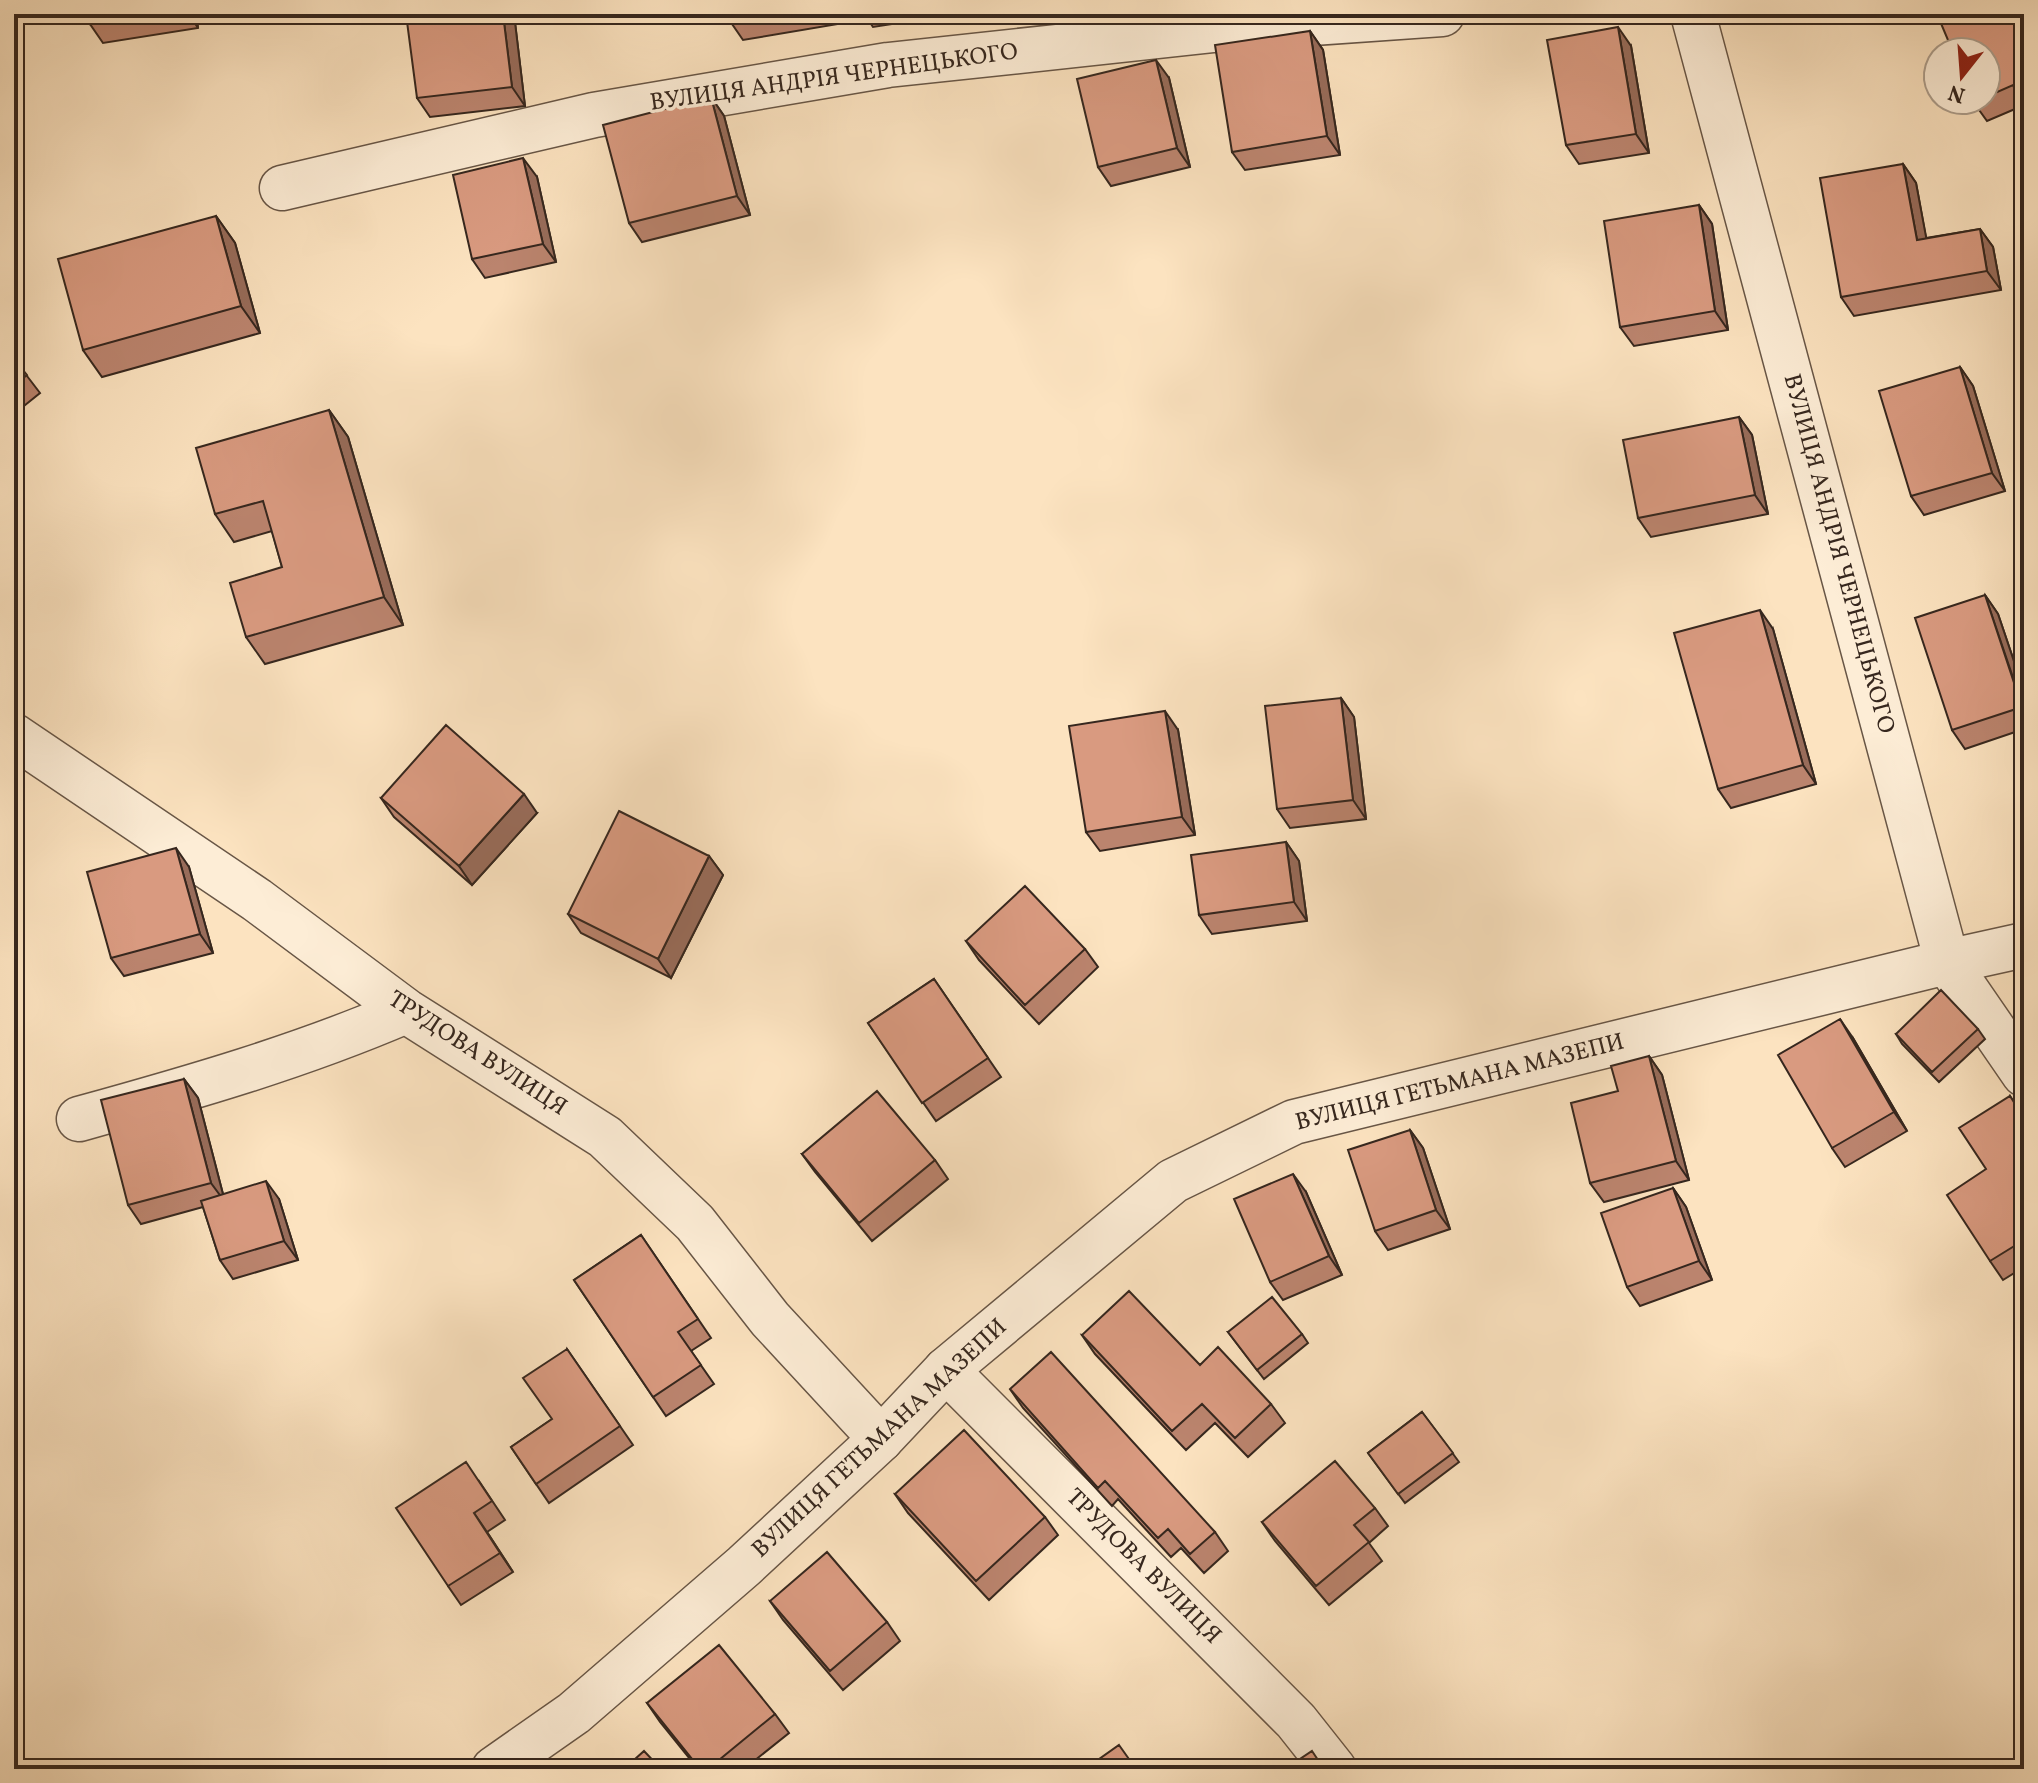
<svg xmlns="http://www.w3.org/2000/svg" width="2038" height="1783" font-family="Vollkorn,serif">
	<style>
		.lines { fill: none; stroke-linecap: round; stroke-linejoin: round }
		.minor-casing { stroke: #685646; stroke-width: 47 }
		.tertiary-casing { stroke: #685646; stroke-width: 47 }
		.minor { stroke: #fdedd6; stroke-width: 44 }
		.tertiary { stroke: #fdedd6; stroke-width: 44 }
		.wall { fill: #bb846e; stroke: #36271e; stroke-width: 2 }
		.shaded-wall { fill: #986c5a; stroke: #36271e; stroke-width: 2 }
		.building { fill: #d99a80; stroke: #36271e; stroke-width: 2 }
		.labels { text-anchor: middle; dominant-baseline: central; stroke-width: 7; stroke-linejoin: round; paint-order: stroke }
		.street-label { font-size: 24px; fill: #36271e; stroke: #fdedd6 }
	</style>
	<rect width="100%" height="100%" fill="#fce3c0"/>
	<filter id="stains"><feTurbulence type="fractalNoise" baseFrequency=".0025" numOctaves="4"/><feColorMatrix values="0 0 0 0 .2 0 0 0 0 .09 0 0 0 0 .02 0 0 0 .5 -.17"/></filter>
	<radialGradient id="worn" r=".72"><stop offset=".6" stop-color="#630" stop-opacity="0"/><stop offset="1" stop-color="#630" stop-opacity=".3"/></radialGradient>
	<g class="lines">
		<defs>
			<path id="minor" d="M1693,14L1947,962L2024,945
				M282,188L594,115L888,65L1214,30L1442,14
				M14,736L257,900L406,1011L605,1137L695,1223L770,1319L881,1439
				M79,1119C191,1088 299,1057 406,1011
				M946,1370L1296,1721L1334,1769"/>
			<path id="tertiary" d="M494,1769L574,1713L744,1566L881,1439L946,1370L1173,1181L1294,1122L1947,962L2024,1074"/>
		</defs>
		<use href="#minor" class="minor-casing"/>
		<use href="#tertiary" class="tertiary-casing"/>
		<use href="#minor" class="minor"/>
		<use href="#tertiary" class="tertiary"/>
	</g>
	<path class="wall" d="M88,14H196L198,28L103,43L90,24Z
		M514,14L525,106L430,117L417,98Z
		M728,14H843L844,23L743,40L730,21Z
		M864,14H957L873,27Z
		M2024,14L2022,106L1987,121L1972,100H1986V52Z
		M1310,31L1323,50L1340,155L1245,170L1232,152Z
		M1631,46L1649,153L1579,164L1566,145Z
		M1169,78L1190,167L1111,186L1098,167Z
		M711,97L724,116L750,215L642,242L629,223Z
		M1903,164L1916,183L1926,238L1980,229L1993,247L2001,290L1854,316L1841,297Z
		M537,177L556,262L485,278L472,259Z
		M1699,205L1712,224L1728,330L1634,346L1620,327Z
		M216,216L235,243L260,333L102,377L83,350Z
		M14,359L40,393L14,414Z
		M1960,367L1973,386L2005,491L1924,515L1911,496Z
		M329,410L348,437L403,625L265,664L246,637L282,567L272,531L234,542L215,514Z
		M1739,417L1752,435L1768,514L1651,537L1638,518Z
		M1985,595L1998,614L2024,691V729L1965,749L1952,730Z
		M1773,629L1816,784L1731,808L1718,789Z
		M1341,698L1354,717L1366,819L1290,828L1277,809Z
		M1178,730L1195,835L1100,851L1086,832Z
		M381,798L537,813L472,885L394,817Z
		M1286,842L1299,861L1307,921L1212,934L1199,915Z
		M709,856L723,875L671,978L581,933L568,914Z
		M189,867L213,953L124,976L111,958Z
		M966,941L1085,949L1098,967L1039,1024L979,960Z
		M934,979L1001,1077L936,1121L868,1023Z
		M1978,1029L1985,1039L1939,1082L1902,1044L1896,1034Z
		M1853,1038L1907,1131L1845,1167L1832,1148Z
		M1649,1056L1662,1075L1689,1180L1604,1202L1590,1183L1618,1091Z
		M184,1079L198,1098L223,1194L279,1199L298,1260L233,1279L220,1260L203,1207L141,1224L128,1205Z
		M2010,1096L2024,1117V1267L2003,1280L1990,1261L1986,1169Z
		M1410,1130L1423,1148L1450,1229L1388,1250L1375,1231Z
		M802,1154L935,1160L948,1179L872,1241L815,1172Z
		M1673,1188L1686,1207L1712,1280L1640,1306L1627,1287Z
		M1306,1192L1342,1275L1283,1300L1270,1282Z
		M641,1235L711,1338L691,1351L714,1384L666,1416L574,1280Z
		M1228,1332L1302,1334L1308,1343L1264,1379Z
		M1082,1335L1200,1365L1271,1404L1285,1423L1248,1457L1215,1423L1186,1450L1095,1354Z
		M567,1349L633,1445L549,1503L511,1447L552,1419Z
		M1010,1389L1215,1532L1228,1551L1204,1573L1181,1548L1171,1557L1118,1499L1112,1506L1023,1408Z
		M1422,1412L1459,1462L1405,1503L1368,1453Z
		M479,1481L505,1520L487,1532L513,1572L461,1605L448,1586Z
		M895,1494L1045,1517L1058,1535L989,1600L908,1513Z
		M1375,1508L1388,1526L1369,1543L1382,1561L1329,1605L1275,1541L1262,1522Z
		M770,1601L887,1622L900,1641L843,1690L783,1620Z
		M647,1703L775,1714L789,1733L744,1769H698L660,1722Z"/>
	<path class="shaded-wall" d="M189,14H196L198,28Z
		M503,14H514L525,106L512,87Z
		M1618,27L1631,46L1649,153L1636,134Z
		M1310,31L1323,50L1340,155L1327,136Z
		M1156,60L1169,78L1190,167L1177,148Z
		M711,97L724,116L750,215L737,196Z
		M523,158L537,177L556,262L543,244Z
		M1903,164L1916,183L1930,258L1917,240Z
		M1699,205L1712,224L1728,330L1715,311Z
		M216,216L235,243L260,333L241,306Z
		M1980,229L1993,247L2001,290L1987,271Z
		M1960,367L1973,386L2005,491L1992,473Z
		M329,410L348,437L403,625L384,597Z
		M1739,417L1752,435L1768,514L1755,495Z
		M1985,595L1998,614L2024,691V710Z
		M1760,610L1773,629L1816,784L1803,765Z
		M1341,698L1354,717L1366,819L1353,800Z
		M1165,711L1178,730L1195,835L1182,817Z
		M524,794L537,813L472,885L459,866Z
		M1286,842L1299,861L1307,921L1294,902Z
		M176,848L189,867L213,953L200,934Z
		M709,856L723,875L671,978L658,959Z
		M1840,1019L1853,1038L1907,1131L1894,1112Z
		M1649,1056L1662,1075L1689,1180L1676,1161Z
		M184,1079L198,1098L225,1202L211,1183Z
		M1410,1130L1423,1148L1450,1229L1436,1210Z
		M1293,1174L1306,1192L1342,1275L1329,1256Z
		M266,1181L279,1199L298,1260L284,1241Z
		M1673,1188L1686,1207L1712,1280L1699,1261Z
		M474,1513L487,1532L513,1572L500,1553Z"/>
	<path class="building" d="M88,14H155L90,24Z
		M406,14H503L512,87L417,98Z
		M728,14H772L730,21Z
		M1937,14H2024V111L2013,85L1986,97V52H1953Z
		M1618,27L1636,134L1566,145L1547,40Z
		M1310,31L1327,136L1232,152L1215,45Z
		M1156,60L1177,148L1098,167L1077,79Z
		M711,97L737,196L629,223L603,125Z
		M523,158L543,244L472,259L453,175Z
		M1903,164L1917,240L1980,229L1987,271L1841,297L1820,178Z
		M1699,205L1715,311L1620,327L1604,221Z
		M216,216L241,306L83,350L58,259Z
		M14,359L27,375L14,385Z
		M1960,367L1992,473L1911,496L1879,391Z
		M329,410L384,597L246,637L230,583L282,567L263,501L215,514L196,448Z
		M1739,417L1755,495L1638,518L1623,440Z
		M1985,595L2022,707L1952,730L1915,618Z
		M1760,610L1803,765L1718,789L1674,633Z
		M1341,698L1353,800L1277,809L1265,706Z
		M1165,711L1182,817L1086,832L1069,726Z
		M446,725L524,794L459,866L381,798Z
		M619,811L709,856L658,959L568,914Z
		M1286,842L1294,902L1199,915L1191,855Z
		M176,848L200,934L111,958L87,872Z
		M1025,886L1085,949L1025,1005L966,941Z
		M934,979L988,1058L922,1103L868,1023Z
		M1941,990L1978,1029L1932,1072L1896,1034Z
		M1840,1019L1894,1112L1832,1148L1778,1055Z
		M1649,1056L1676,1161L1590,1183L1571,1103L1618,1091L1611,1066Z
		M184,1079L211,1183L128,1205L101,1100Z
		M877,1091L935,1160L859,1223L802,1154Z
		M2010,1096L2024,1118V1240L1990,1261L1947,1195L1986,1169L1959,1128Z
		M1410,1130L1436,1210L1375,1231L1348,1150Z
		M1293,1174L1329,1256L1270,1282L1234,1199Z
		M266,1181L284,1241L220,1260L201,1201Z
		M1673,1188L1699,1261L1627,1287L1601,1213Z
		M641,1235L698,1319L678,1332L701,1365L653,1397L574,1280Z
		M2024,1276V1293L2016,1284Z
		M1129,1291L1200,1365L1218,1347L1271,1404L1235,1438L1202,1404L1172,1431L1082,1335Z
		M1272,1297L1302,1334L1257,1370L1228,1332Z
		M567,1349L620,1426L536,1484L511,1447L552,1419L523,1378Z
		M1051,1352L1215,1532L1190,1554L1168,1529L1158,1538L1105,1481L1098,1488L1010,1389Z
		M1422,1412L1453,1453L1398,1494L1368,1453Z
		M964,1430L1045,1517L976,1581L895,1494Z
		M1335,1461L1375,1508L1354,1525L1369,1542L1316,1586L1262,1522Z
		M466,1462L492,1501L474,1513L500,1553L448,1586L396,1508Z
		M827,1552L887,1622L830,1671L770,1601Z
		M719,1645L775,1714L708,1769H700L647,1703Z
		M1119,1745L1136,1769H1085Z
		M644,1751L661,1769H624Z
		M1312,1751L1324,1769H1285Z"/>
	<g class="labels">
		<g class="street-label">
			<text transform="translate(834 78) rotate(-8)">ВУЛИЦЯ АНДРІЯ ЧЕРНЕЦЬКОГО</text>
			<text transform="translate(1838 554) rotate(75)">ВУЛИЦЯ АНДРІЯ ЧЕРНЕЦЬКОГО</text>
			<text transform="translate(477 1054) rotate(33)">ТРУДОВА ВУЛИЦЯ</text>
			<text transform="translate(1460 1083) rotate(-14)">ВУЛИЦЯ ГЕТЬМАНА МАЗЕПИ</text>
			<text transform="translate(880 1439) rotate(-43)">ВУЛИЦЯ ГЕТЬМАНА МАЗЕПИ</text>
			<text transform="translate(1143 1567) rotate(45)">ТРУДОВА ВУЛИЦЯ</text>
		</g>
	</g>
	<rect width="2038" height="1783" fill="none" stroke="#fce3c0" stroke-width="48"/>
	<rect x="16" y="16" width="2006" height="1751" fill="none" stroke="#36271e" stroke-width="4"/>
	<rect x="24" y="24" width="1990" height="1735" fill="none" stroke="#36271e" stroke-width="2"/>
	<g transform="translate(1962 76) rotate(197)"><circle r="38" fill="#fdedd6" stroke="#ad9e8c" stroke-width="2"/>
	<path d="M0-6L14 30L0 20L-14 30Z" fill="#8f2418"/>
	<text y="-12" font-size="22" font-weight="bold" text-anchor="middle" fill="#36271e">N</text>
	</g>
	<rect width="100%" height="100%" filter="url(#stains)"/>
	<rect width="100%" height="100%" fill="url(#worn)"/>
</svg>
